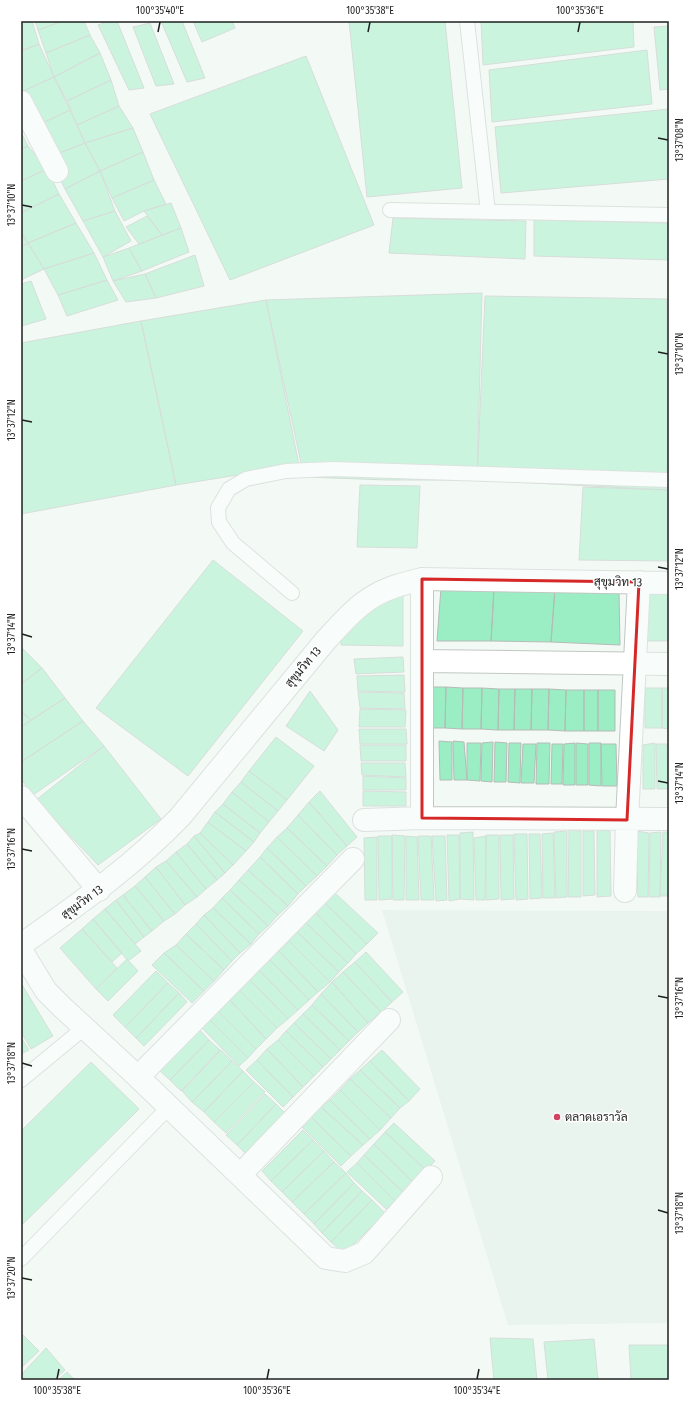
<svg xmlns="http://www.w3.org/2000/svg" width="690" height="1401" font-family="'Fira Sans Condensed',Sarabun,sans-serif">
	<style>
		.built { fill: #e0eee6 }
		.building { fill: #9beec3; stroke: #b5bbb7 }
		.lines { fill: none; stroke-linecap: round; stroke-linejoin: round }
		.lane-casing { stroke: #c1c7c3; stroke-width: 16 }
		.street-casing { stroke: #c1c7c3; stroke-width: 24 }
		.lane { stroke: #fff; stroke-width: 14 }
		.street { stroke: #fff; stroke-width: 22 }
		.marked { fill: none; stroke: #d62828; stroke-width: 3; stroke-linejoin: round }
		.ticks { fill: none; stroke: #1e201f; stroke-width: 1.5 }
		.poi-dot { fill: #d14263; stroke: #fff; stroke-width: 1.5 }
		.labels { text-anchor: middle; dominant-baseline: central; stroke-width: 3; stroke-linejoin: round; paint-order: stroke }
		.street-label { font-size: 12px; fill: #1e201f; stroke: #fff }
		.poi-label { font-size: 12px; fill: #1e201f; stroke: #fff; text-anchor: start }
		.neatline { fill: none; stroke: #1e201f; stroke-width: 1.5 }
		.ticks-label { font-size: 10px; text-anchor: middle; fill: #1e201f }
	</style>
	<rect width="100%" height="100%" fill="#f3faf6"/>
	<path class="built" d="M382,910L669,911V1323L508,1325Z"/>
	<path class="building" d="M21,21H32L39,44L21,51Z
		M35,21H63L38,30Z
		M63,21H84L90,35L46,53L38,30Z
		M109,21H117L144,88L129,90L98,25Z
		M161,21H182L205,78L187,82Z
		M193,21H232L235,28L202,42Z
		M349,21H445L462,188L367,197Z
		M481,21H633L634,47L483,65Z
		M150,23L174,84L156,86L133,27Z
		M669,26V89L660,90L654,27Z
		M90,35L100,53L54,77L46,53Z
		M39,44L54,77L21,92V51Z
		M647,50L652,104L492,122L489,70Z
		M100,53L111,80L67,101L54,77Z
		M306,56L374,225L230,280L150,114Z
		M54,77L70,110L34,127L21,92Z
		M111,80L119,106L77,125L67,101Z
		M119,106L133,128L85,143L77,125Z
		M669,109V179L501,193L495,127Z
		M70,110L85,143L49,157L34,127Z
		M133,128L143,152L100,171L85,143Z
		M21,132L28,146L21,149Z
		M85,143L100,171L65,189L49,157Z
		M28,146L47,169L21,181V150Z
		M143,152L154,180L112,198L100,171Z
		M47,169L59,194L21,213V181Z
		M100,171L115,211L83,221L65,189Z
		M154,180L166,204L144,211L124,221L112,198Z
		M59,194L76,223L28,243L21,232V213Z
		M171,203L181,228L162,235L144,211Z
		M115,211L131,241L103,257L83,221Z
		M147,216L162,235L139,244L126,227Z
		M393,218L526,221L525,259L389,253Z
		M534,220L668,223L669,260L534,256Z
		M76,223L94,253L44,269L28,243Z
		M181,228L189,252L142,271L129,248Z
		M21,232L28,243L21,247Z
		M28,243L44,269L21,280V247Z
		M129,248L142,271L113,281L103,257Z
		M94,253L107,280L58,295L44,269Z
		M195,255L204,286L156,298L145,274Z
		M145,274L156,298L126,302L113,281Z
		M107,280L118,300L67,316L58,295Z
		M31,281L46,319L21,326V284Z
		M482,293L477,480H387L304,477L266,300Z
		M485,296L667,299L668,452L666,490L477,480Z
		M266,300L299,465L176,485L141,321Z
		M141,321L176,485L21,514V343Z
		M360,485L420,486L417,548L357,547Z
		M583,487L669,490V561L579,560Z
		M213,560L303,631L188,776L96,708Z
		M441,588L494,589L491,641H437Z
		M555,588L619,592L620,645L551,642Z
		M555,588L551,642L491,641L494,589Z
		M644,591L669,592V641H641Z
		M403,595V646L341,645V633L390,597Z
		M21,647L42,668L21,684Z
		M403,657L404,672L356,674L354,659Z
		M42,668L65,698L31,720L21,711V684Z
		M404,675L405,692L358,691L357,676Z
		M428,687H446L445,728H427Z
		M446,687L463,688L462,729L445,728Z
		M463,688H482L481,729H462Z
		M482,688L499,689L498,730L481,729Z
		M645,688H662V728H645Z
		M662,688H669V729L662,728Z
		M499,689H515L514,730H498Z
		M515,689H532L531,730H514Z
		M532,689H549L548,730H531Z
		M549,689L566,690L565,731L548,730Z
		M566,690H584V731H565Z
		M584,690H598V731H584Z
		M598,690H615V731H598Z
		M310,691L338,730L324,751L286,726Z
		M358,692L404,693L405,709L360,708Z
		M65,698L83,721L21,762V727Z
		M360,709L406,710L405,727H359Z
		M21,711L31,720L21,727Z
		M83,721L104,746L33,795L21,779V762Z
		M359,729H406L407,744H360Z
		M276,737L314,766L287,800L249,771Z
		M439,741L452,742V780H440Z
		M453,741L464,742L467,780H454Z
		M493,742L492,782L481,781L482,743Z
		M495,742L507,743L506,782H494Z
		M467,743H481L480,781L467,780Z
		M509,743H521L520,783L508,782Z
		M537,743H550L549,784H536Z
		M575,743V785H563L564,744Z
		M576,743L588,744V785H576Z
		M589,743H601V786L589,785Z
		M655,743V789H643V745Z
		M523,744H536L534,783H521Z
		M552,744H563L562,784H551Z
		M601,744H616L617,786H602Z
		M656,744H667L668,789H657Z
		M360,745H406V761H361Z
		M104,746L161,819L98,865L36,800Z
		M361,763H405L406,777L362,775Z
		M249,771L287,800L278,811L241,782Z
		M363,776L406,778V790H363Z
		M241,782L278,811L269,822L232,792Z
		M320,791L357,837L347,846L309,802Z
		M363,791L406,792V806H363Z
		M232,792L269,822L260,833L223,804Z
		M309,802L347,846L337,855L298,815Z
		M223,804L260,833L254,842L215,812Z
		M215,812L254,842L246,851L208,822Z
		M298,815L337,855L327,866L287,828Z
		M208,822L246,851L233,865L200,833Z
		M287,828L327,866L317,876L277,837Z
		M569,830L581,831V897H568Z
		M597,830L610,831L611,896L597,897Z
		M567,831V897L556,898L554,832Z
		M583,831H594L595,895L583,896Z
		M636,831L649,833L648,897H638Z
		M473,832L474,900L460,899V833Z
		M661,832L660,897H649L650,833Z
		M663,832H669V896H660Z
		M200,833L233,865L225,873L194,836Z
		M553,833L555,898H543L542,834Z
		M514,834H527L528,899L516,900Z
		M529,834H540L542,898L530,899Z
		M392,835L405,836L404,900H393Z
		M447,835H459L460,899L449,901Z
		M486,835H499V899L486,900Z
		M500,835H513L514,899L501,900Z
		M194,836L225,873L217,880L187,844Z
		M378,836H392V899L379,900Z
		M406,836L417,837L419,900H406Z
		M418,836H431L434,900H421Z
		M432,836H445L447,900L436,901Z
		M486,836L485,900H476L474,838Z
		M277,837L317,876L306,886L267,848Z
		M377,837V900H365L364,838Z
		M187,844L217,880L206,889L176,852Z
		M267,848L306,886L298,894L260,857Z
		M176,852L206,889L197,897L166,861Z
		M260,857L298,894L288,906L248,870Z
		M166,861L197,897L185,905L156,867Z
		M156,867L185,905L175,914L145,877Z
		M248,870L288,906L278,915L239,880Z
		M145,877L175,914L164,921L135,886Z
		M239,880L278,915L268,926L230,890Z
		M135,886L164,921L152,931L123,895Z
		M230,890L268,926L259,934L222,898Z
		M335,893L378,933L367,944L325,903Z
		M123,895L152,931L144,937L116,900Z
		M222,898L259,934L251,944L213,908Z
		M116,900L144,937L135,944L105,909Z
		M325,903L367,944L356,954L315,912Z
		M213,908L251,944L240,953L204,915Z
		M105,909L141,951L128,961L93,919Z
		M315,912L356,954L348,963L306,923Z
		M204,915L240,953L232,961L196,924Z
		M93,919L122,953L112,962L82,929Z
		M306,923L348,963L339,972L297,932Z
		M196,924L232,961L224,970L186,934Z
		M82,929L117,968L96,989L60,948Z
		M297,932L339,972L330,982L288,940Z
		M186,934L224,970L214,981L176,945Z
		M288,940L330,982L318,992L277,949Z
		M176,945L214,981L204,991L164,953Z
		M277,949L318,992L309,1000L269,959Z
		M366,952L403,992L392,1002L355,962Z
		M164,953L204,991L192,1003L152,965Z
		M127,959L138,971L108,1001L96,989Z
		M269,959L309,1000L298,1010L258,969Z
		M355,962L392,1002L381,1012L343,972Z
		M258,969L298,1010L288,1019L249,979Z
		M156,971L168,983L125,1027L113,1015Z
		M343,972L381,1012L368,1023L332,982Z
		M249,979L288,1019L277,1028L239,990Z
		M332,982L368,1023L358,1032L321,994Z
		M21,983L53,1036L31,1049L21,1032Z
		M168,983L179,993L136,1038L125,1027Z
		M239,990L277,1028L266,1039L228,998Z
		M179,993L187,1002L144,1046L136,1038Z
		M321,994L358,1032L349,1041L312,1005Z
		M228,998L266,1039L256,1049L217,1010Z
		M312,1005L349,1041L340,1050L303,1014Z
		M217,1010L256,1049L248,1058L208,1018Z
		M303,1014L340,1050L331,1059L294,1023Z
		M208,1018L248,1058L239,1066L200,1026Z
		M294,1023L331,1059L323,1067L286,1031Z
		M199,1029L209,1040L170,1080L159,1070Z
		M286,1031L323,1067L314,1076L278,1040Z
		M21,1037L29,1050L21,1054Z
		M209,1040L220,1050L181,1091L170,1080Z
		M278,1040L314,1076L303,1087L267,1049Z
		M267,1049L303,1087L293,1097L257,1060Z
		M221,1050L232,1061L192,1102L182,1091Z
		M382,1050L420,1089L409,1101L370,1061Z
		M257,1060L293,1097L283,1107L246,1070Z
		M232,1061L243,1071L204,1112L192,1102Z
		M370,1061L409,1101L400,1108L360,1070Z
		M91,1062L139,1109L21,1226V1131Z
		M360,1070L400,1108L391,1118L350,1079Z
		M243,1071L254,1082L214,1122L204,1112Z
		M350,1079L391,1118L380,1130L340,1090Z
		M254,1082L265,1092L226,1133L214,1122Z
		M340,1090L380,1130L370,1139L330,1100Z
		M265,1094L276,1104L237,1145L226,1135Z
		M330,1100L370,1139L363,1145L321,1107Z
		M276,1104L287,1115L248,1156L237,1145Z
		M321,1107L363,1145L351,1156L311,1117Z
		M311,1117L351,1156L341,1166L302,1127Z
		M394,1123L435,1161L426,1170L385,1132Z
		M303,1130L313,1140L271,1181L262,1171Z
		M385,1132L426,1170L414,1183L374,1144Z
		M313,1140L324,1151L282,1192L271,1181Z
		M374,1144L414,1183L404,1193L364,1155Z
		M324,1151L334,1162L292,1202L282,1192Z
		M364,1155L404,1193L395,1201L357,1163Z
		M334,1162L346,1173L304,1214L292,1202Z
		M357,1163L395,1201L386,1209L347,1172Z
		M346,1173L354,1183L314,1224L304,1214Z
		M354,1183L362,1191L322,1233L314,1224Z
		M362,1191L372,1200L331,1242L322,1233Z
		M372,1200L385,1213L344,1254L331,1242Z
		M23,1335L39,1351L21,1368V1337Z
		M490,1338L533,1339L537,1380H494Z
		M594,1339L598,1380H548L544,1342Z
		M629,1345H669V1380H631Z
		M46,1348L65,1370L54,1380H21V1375Z
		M67,1372L75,1380H58Z"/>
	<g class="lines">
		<defs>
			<path id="lane" d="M467,21L488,212
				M390,210L669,215
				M292,593L233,543L219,522L218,508L229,489L246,479L286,471L333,469L669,480
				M21,1080L84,1028
				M21,1259L169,1107"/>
			<path id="street" d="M21,102L57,171
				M422,579V818
				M422,661L669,664
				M21,797L99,890
				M364,820L422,818L669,819
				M625,891L627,820L639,582
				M21,945C77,905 132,867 180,817L326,640C340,625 355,607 374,596C389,587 406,583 422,579L669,583
				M21,950L46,991L63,1008L138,1077L326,1258L345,1261L364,1253L431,1177
				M138,1077L353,859
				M240,1175L389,1020"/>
		</defs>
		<use href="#lane" class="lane-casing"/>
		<use href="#street" class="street-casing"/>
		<use href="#lane" class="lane"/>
		<use href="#street" class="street"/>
	</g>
	<path d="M0 0H690V1401H0ZM422,579L639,582L627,820L422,818Z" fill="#f3faf6" fill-opacity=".55" fill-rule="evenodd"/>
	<path class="marked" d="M422,579L639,582L627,820L422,818Z"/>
	<path class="ticks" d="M158,32L160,22M368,32L370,22M578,32L580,22M658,138L668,140M22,205L32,207M658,352L668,354M22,420L32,422M658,567L668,569M22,634L32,637M658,781L668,783M22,849L32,851M658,996L668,998M22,1063L32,1066M658,1210L668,1213M22,1278L32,1280M57,1379L59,1369M267,1379L269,1369M477,1379L479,1369"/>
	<circle class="poi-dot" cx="557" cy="1117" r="4"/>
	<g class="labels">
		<g class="street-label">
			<text transform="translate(618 582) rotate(1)">สุขุมวิท 13</text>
			<text transform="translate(303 667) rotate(-50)">สุขุมวิท 13</text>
			<text transform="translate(82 902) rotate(-36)">สุขุมวิท 13</text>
		</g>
		<g class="poi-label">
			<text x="565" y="1117">ตลาดเอราวัล</text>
		</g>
	</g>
	<rect width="690" height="1401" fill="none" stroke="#ffffff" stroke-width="44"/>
	<rect x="22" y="22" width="646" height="1357" class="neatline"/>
	<g class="ticks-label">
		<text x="160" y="14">100°35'40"E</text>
		<text x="370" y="14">100°35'38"E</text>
		<text x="580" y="14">100°35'36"E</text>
		<text transform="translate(679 140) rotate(-90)" y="4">13°37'08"N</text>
		<text transform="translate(11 205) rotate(-90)" y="4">13°37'10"N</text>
		<text transform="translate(679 354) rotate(-90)" y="4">13°37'10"N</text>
		<text transform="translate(11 420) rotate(-90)" y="4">13°37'12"N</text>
		<text transform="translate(679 569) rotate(-90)" y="4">13°37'12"N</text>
		<text transform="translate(11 634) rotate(-90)" y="4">13°37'14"N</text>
		<text transform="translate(679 783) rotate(-90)" y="4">13°37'14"N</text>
		<text transform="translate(11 849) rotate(-90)" y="4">13°37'16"N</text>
		<text transform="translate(679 998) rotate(-90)" y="4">13°37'16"N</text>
		<text transform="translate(11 1063) rotate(-90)" y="4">13°37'18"N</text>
		<text transform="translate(679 1213) rotate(-90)" y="4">13°37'18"N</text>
		<text transform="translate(11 1278) rotate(-90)" y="4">13°37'20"N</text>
		<text x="57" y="1394">100°35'38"E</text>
		<text x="267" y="1394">100°35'36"E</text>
		<text x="477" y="1394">100°35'34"E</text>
	</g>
</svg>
